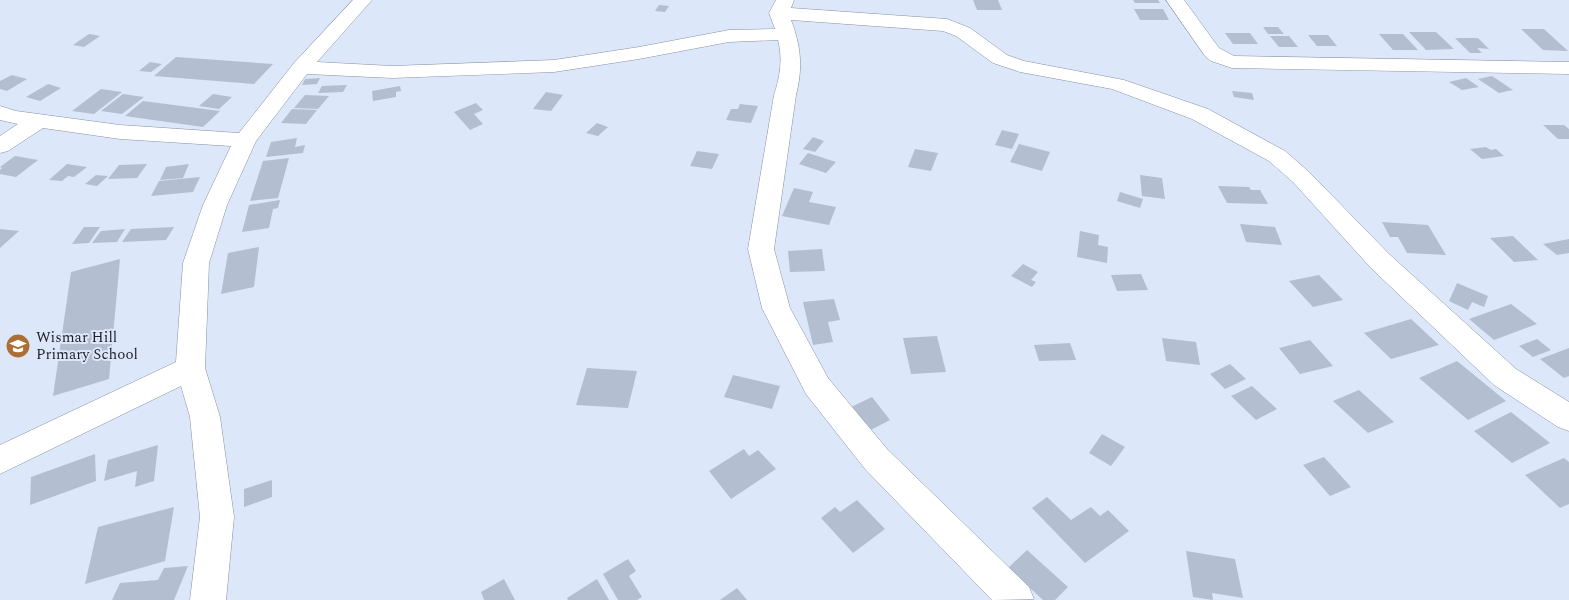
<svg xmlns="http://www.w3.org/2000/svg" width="1569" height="600" font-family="Spectral,serif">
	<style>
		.building { fill: #b4bed1 }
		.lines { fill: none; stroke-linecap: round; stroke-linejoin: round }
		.minor-casing { stroke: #8791a2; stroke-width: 1 }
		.minor { fill: #fff; fill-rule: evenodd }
		.labels { text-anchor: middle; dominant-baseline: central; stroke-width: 4; stroke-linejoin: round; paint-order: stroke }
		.poi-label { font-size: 15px; fill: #1e2229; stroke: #dce7fa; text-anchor: start }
	</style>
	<rect width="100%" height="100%" fill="#dce7fa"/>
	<path class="building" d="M973,0H998L1002,10H977Z
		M1133,0H1158L1160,3H1135Z
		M659,5L669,6L665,12L655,11Z
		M1134,9H1163L1169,20H1140Z
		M1263,27H1278L1284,34H1268Z
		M1521,29H1544L1568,51L1543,50Z
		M1409,32H1436L1454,49L1426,50Z
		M1225,33H1250L1258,44H1233Z
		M89,34L100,36L84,47L73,45Z
		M1379,34H1403L1418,50H1393Z
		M1308,35H1328L1337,46H1317Z
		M1270,36H1289L1298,47H1279Z
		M1455,38H1478L1489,49L1477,48L1482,53H1470Z
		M176,57L273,64L254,84L154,76Z
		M150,62L162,64L151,72L139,71Z
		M12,75L27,79L7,91L0,89V81Z
		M1492,76L1513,90L1499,93L1478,79Z
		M320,78L317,84L302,85L305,79Z
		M1466,78L1479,87L1462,90L1449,82Z
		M48,84L61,88L40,101L26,97Z
		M347,85L343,92L318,93L322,86Z
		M400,86L401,91L396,92V97L373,101L372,91Z
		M101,89L122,92L94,114L72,111Z
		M1232,91L1252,93L1254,100L1234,97Z
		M546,92L563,95L551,111L533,109Z
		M123,94L144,97L122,114L101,111Z
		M213,94L232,97L219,109L199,106Z
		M305,95L329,96L318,109L294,108Z
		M143,101L220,111L203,127L125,116Z
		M476,103L483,110L474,114L483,124L470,130L454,112Z
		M740,104L758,106L751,123L726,120L731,109H738Z
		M292,109L317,110L306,124L281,123Z
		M597,123L608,127L598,136L586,133Z
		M1543,125H1564L1569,129V139H1558Z
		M1002,130L1019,134L1012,149L995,145Z
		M813,137L824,141L815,152L803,149Z
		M297,138L295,147L305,145L303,153L266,157L271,142Z
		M1019,144L1050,152L1042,171L1010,162Z
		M1486,147L1491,150L1496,149L1504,156L1482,159L1470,149Z
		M915,149L938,153L931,171L908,167Z
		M697,151L719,154L712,169L690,166Z
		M808,153L836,162L826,173L799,164Z
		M15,156L38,160L16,177L0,174V170L2,168L0,167Z
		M289,158L278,198L250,201L263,161Z
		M67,164L87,167L74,177L68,176L62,181L49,180Z
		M147,164L137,178L108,179L119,165Z
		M189,164L183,178L160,180L166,167Z
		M96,175L108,176L97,186L85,184Z
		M1140,175L1162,178L1165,199L1142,196Z
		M200,177L193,192L151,196L159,181Z
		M1218,186L1249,187L1251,190H1260L1268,204L1227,203Z
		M794,188L813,192L809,202L836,207L829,225L782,216Z
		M1120,192L1143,199L1140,208L1117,201Z
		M280,200L278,208L273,209L269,228L242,232L249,205Z
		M1382,222L1428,225L1446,255L1407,253L1398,237H1390Z
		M1240,224L1275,227L1282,245L1246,242Z
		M84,227H100L89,243L72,244Z
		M174,227L166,240L122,242L131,229Z
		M0,229L19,231L0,248Z
		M125,229L117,242L92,243L101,231Z
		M1080,231L1099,235L1098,245L1108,247L1107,263L1077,257Z
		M1513,236L1538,260L1514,262L1490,238Z
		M1569,239V253L1557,255L1543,244Z
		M259,247L254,287L221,294L228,253Z
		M822,249L825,271L790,272L788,251Z
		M120,259L109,379L53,396L71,272Z
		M1023,264L1038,272L1031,280L1036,282L1032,287L1011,276Z
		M1141,274L1148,290L1117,291L1111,275Z
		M1319,275L1343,300L1313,307L1289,281Z
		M1457,283L1488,296L1484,307L1472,302L1468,310L1449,301Z
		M834,299L840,320L828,322L833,342L813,345L803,302Z
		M1511,304L1537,324L1494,340L1469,319Z
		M1411,319L1439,345L1391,359L1364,333Z
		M937,336L946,372L911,374L903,338Z
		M1162,338L1196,342L1200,365L1166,361Z
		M1537,339L1551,350L1533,357L1519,346Z
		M1310,340L1333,366L1300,374L1279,348Z
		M1070,343L1076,360L1039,361L1034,345Z
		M1569,348V376L1564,378L1540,359Z
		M1457,361L1506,401L1468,420L1419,378Z
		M1230,364L1246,379L1225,389L1210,374Z
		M587,368L637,371L628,408L576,405Z
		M733,375L780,386L772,409L724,397Z
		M1252,386L1277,409L1256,420L1231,396Z
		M1359,390L1394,422L1368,433L1333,401Z
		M872,397L890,420L865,433L847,409Z
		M1511,412L1550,443L1512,463L1474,431Z
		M1102,434L1125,447L1111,466L1089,453Z
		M158,445L154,481L135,487L137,471L104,481L108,460Z
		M744,449L749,456L758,450L776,469L731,499L709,471Z
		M95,454L96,481L30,505L31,477Z
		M1324,457L1351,487L1330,496L1303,465Z
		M1564,458L1569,462V504L1560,508L1525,475Z
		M272,480V497L244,507V489Z
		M1047,497L1071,520L1091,507L1100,516L1108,510L1129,531L1085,563L1032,508Z
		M857,500L885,529L853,553L821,518L835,507L840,512Z
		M174,507L165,561L85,584L98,527Z
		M1027,550L1068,587L1055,600H1043L1008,568Z
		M1186,551L1235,559L1243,598L1212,593L1213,600L1193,597Z
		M628,559L636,571L629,576L642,597L637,600H618L603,574Z
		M188,566L174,600H112L120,583L158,580L164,568Z
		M504,579L515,600H484L481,592Z
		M597,579L609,600H568L567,598Z
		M737,588L747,600H720Z"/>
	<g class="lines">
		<defs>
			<path id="minor" d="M353,0H372L317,62L392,66L554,60L639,47L729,30L775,29L769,13L776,0H794L791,8L947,19L970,28L1007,55L1024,61L1124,80L1208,109L1285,151L1309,172L1389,254L1516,369L1569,402V431L1558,427L1494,385L1371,268L1293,182L1269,161L1192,119L1112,89L1020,72L993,63L956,36L943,31L791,20C801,46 803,68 796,95L774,249L790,308L828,378L887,449L1029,587L1034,599L992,600L865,469L806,394L762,308L748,249L774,95C780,77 783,59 778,40L729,42L639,59L554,72L392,78L307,74L256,141L227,205L209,263L205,368L220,417L234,517L226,600H190L200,517L190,417L181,386L0,474V445L176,362L183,263L203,205L231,146L120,139L43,128L8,151L0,153V136L18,124L0,120V106L16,111L120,125L239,133L294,63Z
				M1166,0H1184L1219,48L1234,56L1569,62V74L1232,68L1211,61L1205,56Z"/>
		</defs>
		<use href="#minor" class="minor-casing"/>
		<use href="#minor" class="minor"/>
	</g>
	<defs>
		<symbol id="school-disc" viewBox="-11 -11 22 22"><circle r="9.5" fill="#ac6e33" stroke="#dce7fa"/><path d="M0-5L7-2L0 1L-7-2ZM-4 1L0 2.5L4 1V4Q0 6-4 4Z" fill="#fff"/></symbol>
	</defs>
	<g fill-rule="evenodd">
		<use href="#school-disc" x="4" y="332" width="28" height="28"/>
	</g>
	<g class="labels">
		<g class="poi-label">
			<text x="36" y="337">Wismar Hill<tspan x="36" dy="17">Primary School</tspan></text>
		</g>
	</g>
</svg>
